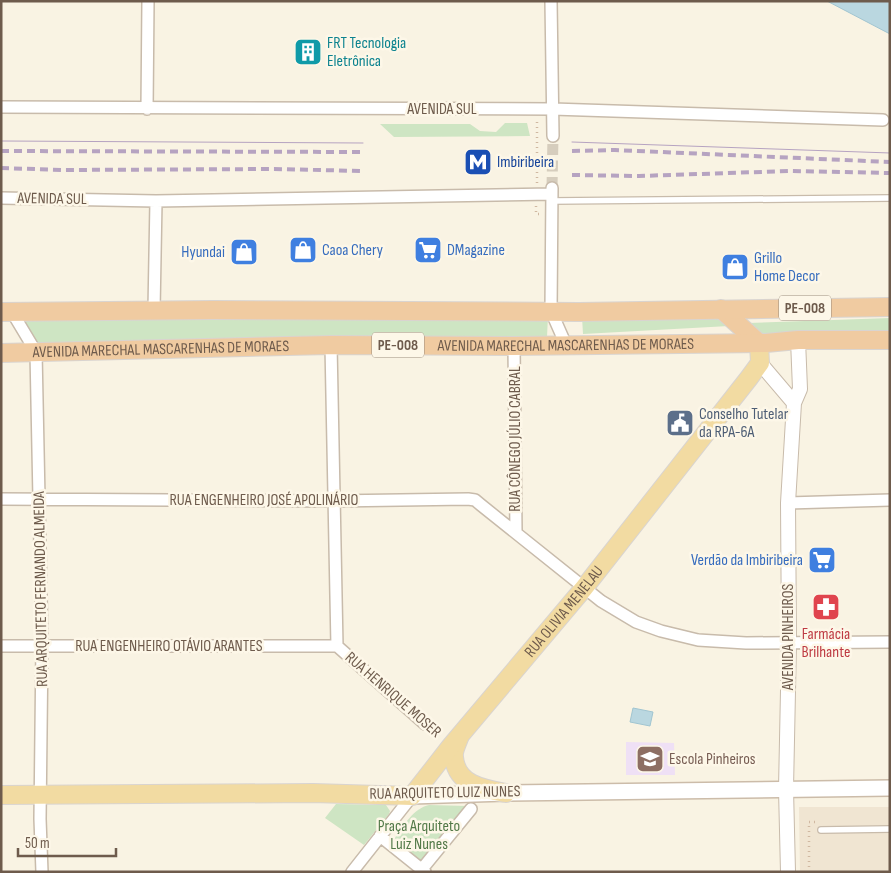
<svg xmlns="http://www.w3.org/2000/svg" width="891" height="873" font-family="'Sofia Sans Condensed',sans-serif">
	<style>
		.residential { fill: #f0e5d2 }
		.education { fill: #efe0f5 }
		.green { fill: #cee5c3 }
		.water { fill: #bad7e0; stroke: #a1c5d1 }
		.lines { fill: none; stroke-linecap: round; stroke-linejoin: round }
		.minor-tunnel { stroke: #d6cdbd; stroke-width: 11; stroke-dasharray: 11 5.5; stroke-linecap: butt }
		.service-casing { stroke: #c8bbab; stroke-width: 8 }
		.minor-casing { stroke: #c8bbab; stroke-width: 14 }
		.tertiary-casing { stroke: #c8bbab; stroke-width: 16 }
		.secondary-casing { stroke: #ccbca9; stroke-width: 18 }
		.primary-casing { stroke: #d9d4d0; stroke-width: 20 }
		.trunk-casing { stroke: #d9d4d0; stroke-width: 20 }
		.path { stroke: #d0b8a1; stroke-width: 2.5; stroke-dasharray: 1 4; stroke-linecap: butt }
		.service { stroke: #fff; stroke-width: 5.5 }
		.minor { stroke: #fff; stroke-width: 11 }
		.tertiary { stroke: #fff; stroke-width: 14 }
		.secondary { stroke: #fff; stroke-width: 15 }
		.primary { stroke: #f2dba2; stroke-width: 18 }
		.trunk { stroke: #f0cba1; stroke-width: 18 }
		.tram { stroke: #b6a3c1; stroke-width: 1 }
		.rail { stroke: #b6a3c1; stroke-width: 4; stroke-dasharray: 8 5; stroke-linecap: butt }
		.labels { text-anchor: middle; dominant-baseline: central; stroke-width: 5; stroke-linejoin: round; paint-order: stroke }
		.shield { fill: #fdf7e8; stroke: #998a7b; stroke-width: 1 }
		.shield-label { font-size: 15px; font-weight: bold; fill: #6e5b4c }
		.culture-label { font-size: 16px; fill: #0d838f; stroke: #fdf7e8; text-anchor: start }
		.street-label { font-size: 16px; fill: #6e5b4c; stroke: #fdf7e8 }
		.transit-label { font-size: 16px; fill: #164399; stroke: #fdf7e8; text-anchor: start }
		.shop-label { font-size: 16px; fill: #366cbe; stroke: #fdf7e8; text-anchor: start }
		.service-label { font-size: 16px; fill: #4e5e75; stroke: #fdf7e8; text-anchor: start }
		.health-label { font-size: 16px; fill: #be3a42; stroke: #fdf7e8 }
		.education-label { font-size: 16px; fill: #785e54; stroke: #fdf7e8; text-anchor: start }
		.park-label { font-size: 16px; fill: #527948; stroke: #fdf7e8 }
	</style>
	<rect width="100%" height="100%" fill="#f9f3e3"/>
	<path class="residential" d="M799,807H890V872H800Z"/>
	<path class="education" d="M626,742L674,743L675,775H626Z"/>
	<path class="green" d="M505,123H527L530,136L394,137L380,124H470L480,131L496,132Z
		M717,315L729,326L583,334L582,317Z
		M548,316L547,337L36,345L23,320Z
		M890,318V333L756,337L747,323Z
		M336,804L386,805L390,811L389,814L364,845L325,818Z
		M429,805L467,806L423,858L420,860L397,844L395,838C403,826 414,808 429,805Z"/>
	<path class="water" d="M827,1H890V34Z
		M633,708L653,712L650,726L630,722Z"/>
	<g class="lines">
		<path class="minor-tunnel" d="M552,188L553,136"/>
		<defs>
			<path id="service" d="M552,201L890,198
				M821,830L890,829"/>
			<path id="minor" d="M551,1L553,136
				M1,107L553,109L883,120
				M147,109L148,1
				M552,188L551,311L566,345
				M1,198L156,201L552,194
				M154,310L156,201
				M12,312L36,352L42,645L40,819L42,872
				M331,345L337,646L425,724
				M514,346L516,532
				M1,499L333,501L468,499L475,500L481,505L601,601L636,622L661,631L698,640L746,643L890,642
				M788,503L890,500
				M1,646H337
				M380,836L425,872
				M422,869L471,809
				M352,872L412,796"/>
			<path id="tertiary" d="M760,363L794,403
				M788,872L786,789L789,642L788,503L794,403L800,389L798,340"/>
			<path id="secondary" d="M412,796L506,793L890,788"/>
			<g id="primary">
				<path d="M459,738C457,744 453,751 454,757C456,785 484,789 506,793"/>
				<path id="s1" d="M1,795L313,793L412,796L451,746L584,588L749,378L760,363L759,343"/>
			</g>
			<g id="trunk">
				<path d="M721,309L759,343"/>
				<path d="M1,312L213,310L579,312L890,307"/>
				<path id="s2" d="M1,353L331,345L514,346L766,343L798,340H890"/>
			</g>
		</defs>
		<use href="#service" class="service-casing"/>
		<use href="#minor" class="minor-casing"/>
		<use href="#tertiary" class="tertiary-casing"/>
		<use href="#secondary" class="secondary-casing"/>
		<use href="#primary" class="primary-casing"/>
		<use href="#trunk" class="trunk-casing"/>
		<path class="path" d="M537,183V121
			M536,206V214H541
			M809,872V822H817"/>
		<use href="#service" class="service"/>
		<use href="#minor" class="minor"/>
		<use href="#tertiary" class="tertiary"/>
		<use href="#secondary" class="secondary"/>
		<use href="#primary" class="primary"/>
		<use href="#trunk" class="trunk"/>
		<path class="tram" d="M1,141L363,143
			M572,142L890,153"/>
		<path class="rail" d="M1,151L363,152
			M572,151L615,150L890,162
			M1,168L63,170L274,169L363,171
			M572,175L639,176L789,171L890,173"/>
	</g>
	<defs>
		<symbol id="building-square" viewBox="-11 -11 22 22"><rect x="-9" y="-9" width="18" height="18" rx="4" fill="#0f9aa8" stroke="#fdf7e8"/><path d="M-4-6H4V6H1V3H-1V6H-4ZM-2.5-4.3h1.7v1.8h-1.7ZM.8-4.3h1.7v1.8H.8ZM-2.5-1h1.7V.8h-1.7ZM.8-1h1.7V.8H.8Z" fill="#fff"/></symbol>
		<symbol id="metro-square" viewBox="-11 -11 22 22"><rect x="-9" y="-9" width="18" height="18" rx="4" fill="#1a4fb4" stroke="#fdf7e8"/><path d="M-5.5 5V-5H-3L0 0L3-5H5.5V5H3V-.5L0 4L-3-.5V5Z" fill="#fff"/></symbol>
		<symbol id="shop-square" viewBox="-11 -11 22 22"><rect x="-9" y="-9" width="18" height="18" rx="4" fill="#3f7fe0" stroke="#fdf7e8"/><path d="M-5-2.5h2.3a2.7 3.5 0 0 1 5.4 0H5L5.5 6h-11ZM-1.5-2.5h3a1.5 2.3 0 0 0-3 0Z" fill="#fff"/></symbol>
		<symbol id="supermarket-square" viewBox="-11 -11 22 22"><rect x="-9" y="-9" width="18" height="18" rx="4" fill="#3f7fe0" stroke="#fdf7e8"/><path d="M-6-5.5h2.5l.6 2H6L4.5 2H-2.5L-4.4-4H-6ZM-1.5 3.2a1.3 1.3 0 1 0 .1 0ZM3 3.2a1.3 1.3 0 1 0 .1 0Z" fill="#fff"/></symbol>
		<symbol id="civic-square" viewBox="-11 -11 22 22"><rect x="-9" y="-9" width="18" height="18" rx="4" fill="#5c6f8a" stroke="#fdf7e8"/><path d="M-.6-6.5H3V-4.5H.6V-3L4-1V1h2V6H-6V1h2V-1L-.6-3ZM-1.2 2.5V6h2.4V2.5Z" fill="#fff"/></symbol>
		<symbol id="pharmacy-square" viewBox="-11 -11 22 22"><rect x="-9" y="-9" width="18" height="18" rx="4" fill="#e0444e" stroke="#fdf7e8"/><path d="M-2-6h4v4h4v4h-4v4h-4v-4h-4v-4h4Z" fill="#fff"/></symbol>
		<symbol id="school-square" viewBox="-11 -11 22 22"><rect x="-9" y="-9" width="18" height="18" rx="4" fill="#8d6e63" stroke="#fdf7e8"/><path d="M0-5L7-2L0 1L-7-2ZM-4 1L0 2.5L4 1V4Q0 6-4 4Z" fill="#fff"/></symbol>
	</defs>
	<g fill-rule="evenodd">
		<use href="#building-square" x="292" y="36" width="32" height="32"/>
		<use href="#metro-square" x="462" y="146" width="32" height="32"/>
		<use href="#shop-square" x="287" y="234" width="32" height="32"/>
		<use href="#supermarket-square" x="412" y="234" width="32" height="32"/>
		<use href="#shop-square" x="228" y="236" width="32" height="32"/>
		<use href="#shop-square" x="719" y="251" width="32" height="32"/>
		<use href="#civic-square" x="664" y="407" width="32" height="32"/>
		<use href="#supermarket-square" x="806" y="544" width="32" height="32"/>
		<use href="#pharmacy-square" x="810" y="591" width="32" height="32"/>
		<use href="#school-square" x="634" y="743" width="32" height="32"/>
	</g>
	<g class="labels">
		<g class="shield">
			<rect x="779" y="295.5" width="52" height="25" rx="4"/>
			<rect x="372" y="332.5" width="52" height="25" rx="4"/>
		</g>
		<g class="shield-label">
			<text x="805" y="308">PE-008</text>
			<text x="398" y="345">PE-008</text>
		</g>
		<g class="culture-label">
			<text x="327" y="43">FRT Tecnologia<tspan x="327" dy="18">Eletrônica</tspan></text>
		</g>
		<g class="street-label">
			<text x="442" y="109">AVENIDA SUL</text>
			<text transform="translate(52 199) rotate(1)">AVENIDA SUL</text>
			<text stroke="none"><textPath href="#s2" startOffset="565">AVENIDA MARECHAL MASCARENHAS DE MORAES</textPath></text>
			<text stroke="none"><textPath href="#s2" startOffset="160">AVENIDA MARECHAL MASCARENHAS DE MORAES</textPath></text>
			<text transform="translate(515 439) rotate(-90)">RUA CÔNEGO JÚLIO CABRAL</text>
			<text x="264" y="500">RUA ENGENHEIRO JOSÉ APOLINÁRIO</text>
			<text transform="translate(41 589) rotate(-91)">RUA ARQUITETO FERNANDO ALMEIDA</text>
			<text stroke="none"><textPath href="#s1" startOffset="650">RUA OLIVIA MENELAU</textPath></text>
			<text transform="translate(788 637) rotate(-90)">AVENIDA PINHEIROS</text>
			<text x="169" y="646">RUA ENGENHEIRO OTÁVIO ARANTES</text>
			<text transform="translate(393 695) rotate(41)">RUA HENRIQUE MOSER</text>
			<text transform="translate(445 793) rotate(-1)">RUA ARQUITETO LUIZ NUNES</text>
		</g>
		<g class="transit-label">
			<text x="497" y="162">Imbiribeira</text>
		</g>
		<g class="shop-label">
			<text x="322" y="250">Caoa Chery</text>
			<text x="447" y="250">DMagazine</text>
			<text x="225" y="252" text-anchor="end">Hyundai</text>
			<text x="754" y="258">Grillo<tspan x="754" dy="18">Home Decor</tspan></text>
			<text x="803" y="560" text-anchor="end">Verdão da Imbiribeira</text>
		</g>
		<g class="service-label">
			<text x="699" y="414">Conselho Tutelar<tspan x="699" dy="18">da RPA-6A</tspan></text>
		</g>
		<g class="health-label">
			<text x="826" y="634">Farmácia<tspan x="826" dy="18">Brilhante</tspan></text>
		</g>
		<g class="education-label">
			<text x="669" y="759">Escola Pinheiros</text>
		</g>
		<g class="park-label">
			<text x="419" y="826">Praça Arquiteto<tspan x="419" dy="18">Luiz Nunes</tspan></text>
		</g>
	</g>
	<rect width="891" height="873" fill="none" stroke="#6e5b4c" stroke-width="5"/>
	<path d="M18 848v8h98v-8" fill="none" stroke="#6e5b4c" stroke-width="2.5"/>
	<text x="25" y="848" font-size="15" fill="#6e5b4c" stroke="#fdf7e8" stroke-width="4" paint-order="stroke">50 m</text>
</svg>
